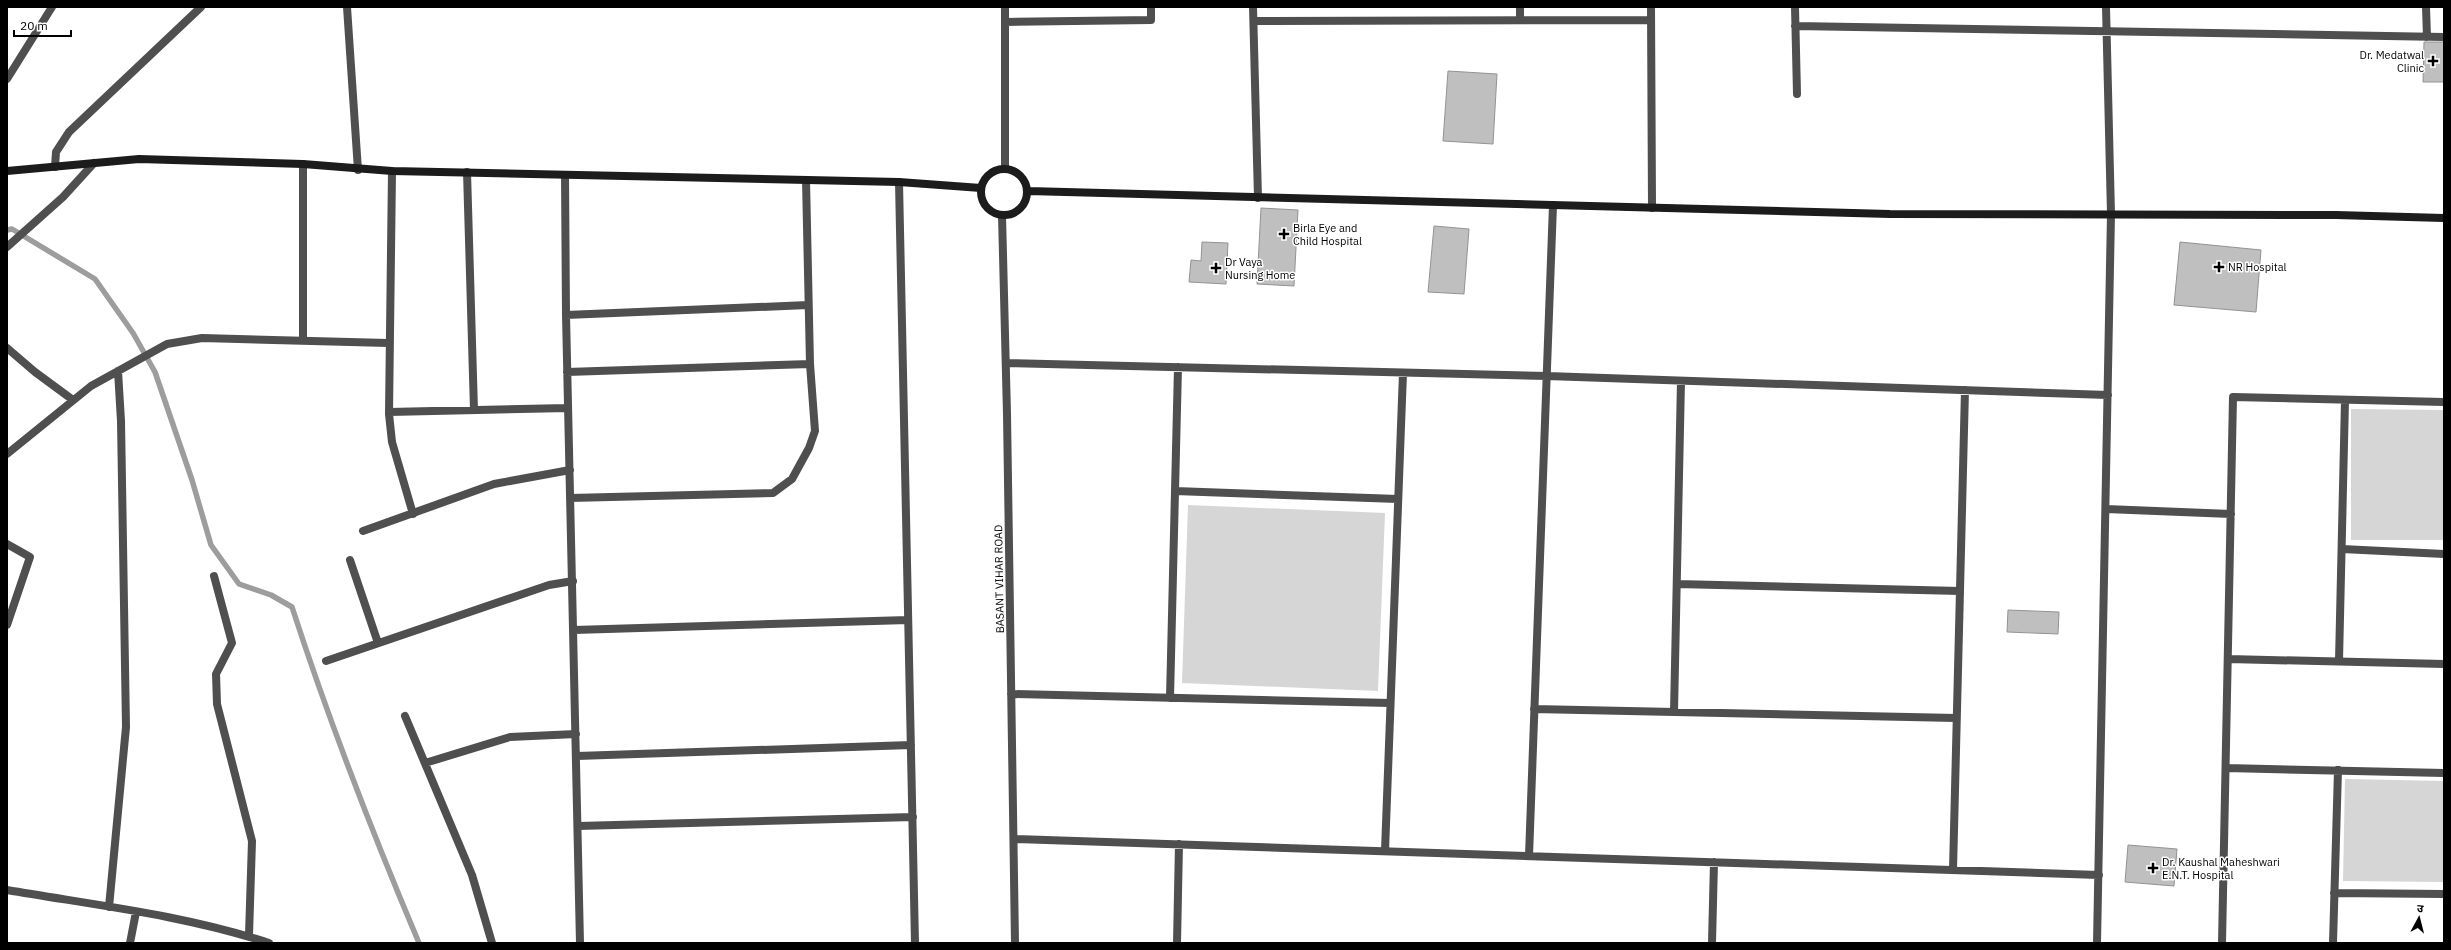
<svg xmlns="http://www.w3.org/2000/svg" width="2451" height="950" font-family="'IBM Plex Sans','Noto Sans Devanagari',sans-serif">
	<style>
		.green { fill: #d6d6d6 }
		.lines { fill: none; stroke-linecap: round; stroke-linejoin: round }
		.stream { stroke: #9d9d9d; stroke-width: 5.5 }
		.building { fill: #bfbfbf; stroke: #939393 }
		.street { stroke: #4f4f4f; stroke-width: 8 }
		.secondary { stroke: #1c1c1c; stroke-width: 8 }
		.poi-dot { fill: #000; stroke: #fff; stroke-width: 1.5 }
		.labels { text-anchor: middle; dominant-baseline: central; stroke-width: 3; stroke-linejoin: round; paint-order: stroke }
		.poi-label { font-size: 11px; fill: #000; stroke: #fff; text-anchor: start }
		.street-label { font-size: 11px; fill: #000; stroke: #fff }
	</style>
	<rect width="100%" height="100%" fill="#fff"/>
	<path class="green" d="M2351,409L2444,410V540H2351Z
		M1188,505L1385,513L1378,691L1182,683Z
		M2345,779L2444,781V882L2343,881Z"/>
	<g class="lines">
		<path class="stream" d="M7,230L12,229L95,279L133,333L155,372L192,480L211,545L239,584L271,595L292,607C329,721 372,832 419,943"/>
	</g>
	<path class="building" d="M2424,42H2444V82H2423Z
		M1448,71L1497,74L1493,144L1443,141Z
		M1261,208L1298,210L1294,286L1257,284Z
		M1434,226L1469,229L1464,294L1428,292Z
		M1202,242L1228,243L1226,284L1189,282L1191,260L1201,261Z
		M2180,242L2261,250L2256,312L2174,305Z
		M2008,610L2059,612L2058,634L2007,632Z
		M2128,845L2177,849L2174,886L2125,882Z"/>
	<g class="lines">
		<path class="street" d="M347,7L358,170
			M1005,7V168
			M1253,7L1258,198
			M1520,7V20
			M1651,7L1652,208
			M1795,7L1797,94
			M2426,7L2427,37
			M1254,21L1651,20
			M1005,22L1151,20V7
			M1795,26L2444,37
			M7,79L52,7
			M303,164V340
			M55,167L56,152L69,132L201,7
			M392,171L389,414L392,442L413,514
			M467,172L474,410
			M565,175L566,315L580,943
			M899,182L915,943
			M1002,215L1007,414L1015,943
			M7,247L63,197L94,163
			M566,315L808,305
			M7,348L35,372L73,400
			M1006,363L1547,376L2108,395
			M567,372L810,364
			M389,412L568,408
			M7,454L91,386L167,344L202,338L388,343
			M1175,491L1398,499
			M570,498L773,493L792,479L809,448L815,431L810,364L806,180
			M2106,509L2231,514
			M363,531L494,484L570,470
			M7,544L30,557L7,625
			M2342,549L2444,554
			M350,560L378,643
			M214,576L232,643L216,674L217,704L252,841L249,935
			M1677,584L1960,591
			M574,630L908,620
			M2228,659L2444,664
			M326,661L549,585L573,581
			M2339,661L2345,400
			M1011,694L1390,703
			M1170,698L1178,367
			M1534,709L1956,718
			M1674,712L1681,381
			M405,716L472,875L492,943
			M577,756L911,745
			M425,763L510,737L576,734
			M2226,768L2444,773
			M578,826L913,817
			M1014,839L2099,875
			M1385,851L1403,373
			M1529,856L1553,205
			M1953,870L1965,390
			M7,890C94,905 184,915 269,943
			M2334,893L2444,894
			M109,907L126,727L121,421L118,371
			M130,943L136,912
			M1177,943L1179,844
			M1712,943L1714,862
			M2097,943L2111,214L2106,7
			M2222,943L2233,397L2444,402
			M2333,943L2338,770"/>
		<path class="secondary" d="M981 192a23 23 0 1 1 46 0a23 23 0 1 1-46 0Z
			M7,171L139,159L303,164L392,171L899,182L981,188
			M1028,191L1890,214L2336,215L2444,218"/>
	</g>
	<g class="poi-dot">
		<path d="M2431 55h4v4h4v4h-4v4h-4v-4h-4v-4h4z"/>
		<path d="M1282 228h4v4h4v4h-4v4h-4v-4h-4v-4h4z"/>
		<path d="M2217 261h4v4h4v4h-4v4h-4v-4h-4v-4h4z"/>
		<path d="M1214 262h4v4h4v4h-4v4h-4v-4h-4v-4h4z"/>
		<path d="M2151 862h4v4h4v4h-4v4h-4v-4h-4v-4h4z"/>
	</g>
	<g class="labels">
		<g class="poi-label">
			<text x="2424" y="55" text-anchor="end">Dr. Medatwal<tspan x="2424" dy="13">Clinic</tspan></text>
			<text x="1293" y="228">Birla Eye and<tspan x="1293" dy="13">Child Hospital</tspan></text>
			<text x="1225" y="262">Dr Vaya<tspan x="1225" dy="13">Nursing Home</tspan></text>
			<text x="2228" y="267">NR Hospital</text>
			<text x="2162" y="862">Dr. Kaushal Maheshwari<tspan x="2162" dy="13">E.N.T. Hospital</tspan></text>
		</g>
		<g class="street-label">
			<text transform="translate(999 579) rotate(-91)">BASANT VIHAR ROAD</text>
		</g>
	</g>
	<rect width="2451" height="950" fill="none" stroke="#000000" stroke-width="16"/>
	<g transform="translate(2419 918) rotate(7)" stroke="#ffffff" stroke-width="3" paint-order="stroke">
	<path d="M0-3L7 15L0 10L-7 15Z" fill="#000000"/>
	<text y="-6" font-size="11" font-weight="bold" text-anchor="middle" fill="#000000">उ</text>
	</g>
	<path d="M14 30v6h57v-6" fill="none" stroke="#000000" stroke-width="2"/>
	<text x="20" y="30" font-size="12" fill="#000000" stroke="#ffffff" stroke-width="3" paint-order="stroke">20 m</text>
</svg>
